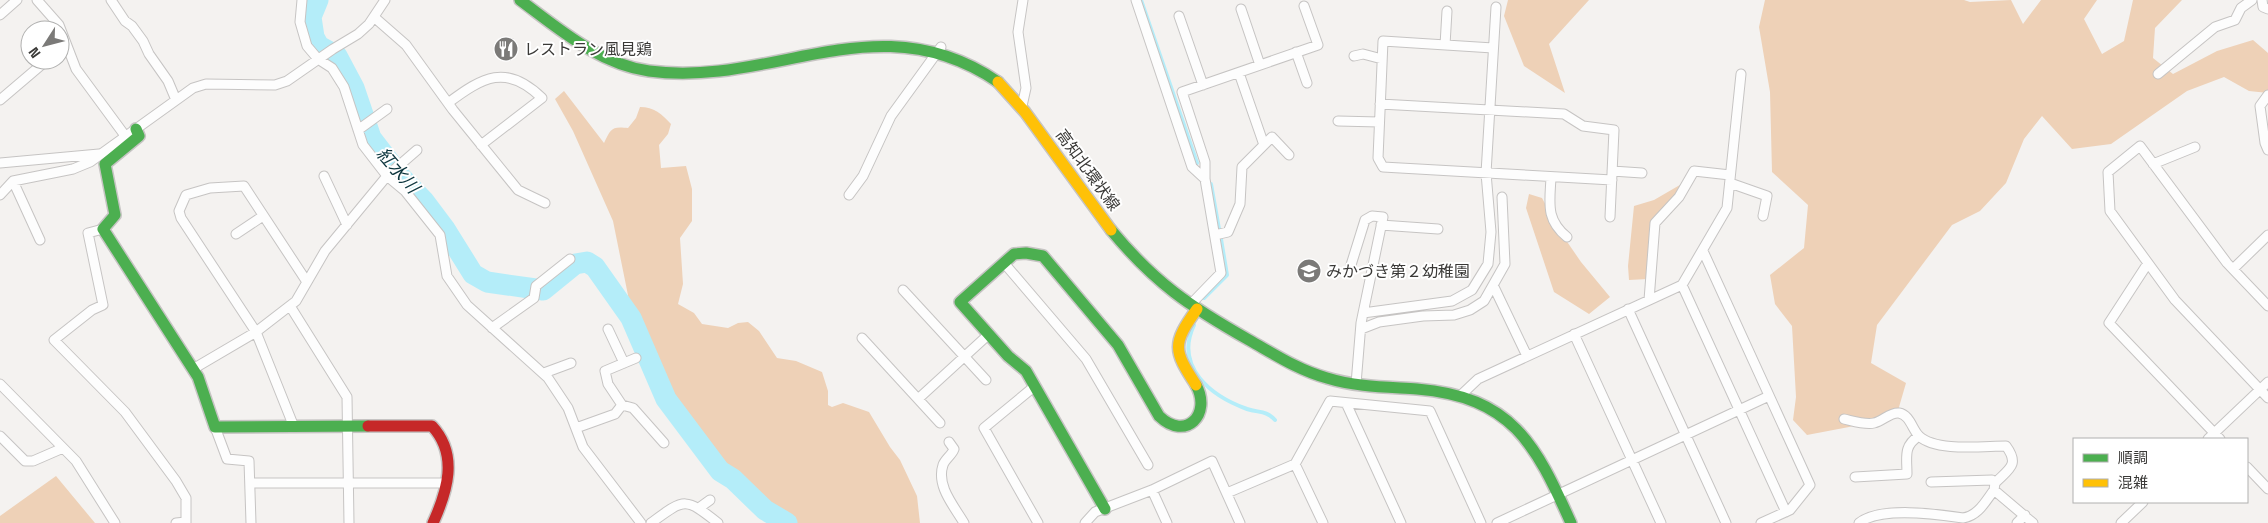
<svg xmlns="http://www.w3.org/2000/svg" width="2268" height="523" font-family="'Space Grotesk','Noto Sans JP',sans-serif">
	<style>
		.forest { fill: #eed1b7 }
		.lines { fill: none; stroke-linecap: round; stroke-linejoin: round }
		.stream { stroke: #b4edf9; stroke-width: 4 }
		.river { stroke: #b4edf9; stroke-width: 21 }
		.street-casing { stroke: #c6c4c3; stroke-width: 11 }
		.fast-casing { stroke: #c6c4c3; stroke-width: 14 }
		.slow-casing { stroke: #c6c4c3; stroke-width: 14 }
		.jam-casing { stroke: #c6c4c3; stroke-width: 14 }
		.street { stroke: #fdfdfd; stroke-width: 9 }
		.fast { stroke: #4caf50; stroke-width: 11 }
		.slow { stroke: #ffc107; stroke-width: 11 }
		.jam { stroke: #c62828; stroke-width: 11 }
		.labels { text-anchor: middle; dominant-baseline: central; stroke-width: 4; stroke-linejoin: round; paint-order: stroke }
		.poi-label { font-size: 16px; fill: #3a3937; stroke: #fff; text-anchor: start }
		.street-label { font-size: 16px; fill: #3a3937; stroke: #fff }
		.water-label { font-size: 18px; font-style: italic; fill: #0c353d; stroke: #fff }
	</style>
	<rect width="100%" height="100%" fill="#f4f2f0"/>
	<path class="forest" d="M1508,0H1589L1549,44L1565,93L1524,66L1504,16Z
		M1765,0H1964L1970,2L2011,0L2023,24L2041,0H2097L2084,19L2102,54L2124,41L2133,0H2182L2155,28L2153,58L2173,74L2217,51L2253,40L2268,53V93L2249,91L2224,77L2187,91L2111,144L2072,149L2042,116L2024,139L2006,183L1980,211L1952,225L1877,325L1871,363L1906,383L1897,414L1849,427L1807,435L1793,420L1796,397L1792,326L1775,304L1770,275L1804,248L1808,205L1772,172L1770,92L1759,27Z
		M564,91L604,143C611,129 611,126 628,128L636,118L640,107C654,107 662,114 671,124L668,134L659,145L661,168L686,166L692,189V221L680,238L683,284L678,304L694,313L702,324L728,328L738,323L748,322L759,331L777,358L796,361L822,372L828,391V405L832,407L843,403L869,412L890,447L900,460L917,496L920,523H797L788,512L762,503L725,469L692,430L668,398L632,315L613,221L573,131L555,99Z
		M1685,182L1686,194L1669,209L1652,237L1648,279L1629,280L1628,266L1634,206L1654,200Z
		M1529,194L1542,198L1559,230L1581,262L1610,297L1589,314L1554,292L1526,208Z
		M56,476L95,523H0V516Z"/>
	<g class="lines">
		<path class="stream" d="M1141,0L1197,163
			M1211,184L1219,229
			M1204,298L1227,275L1221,239
			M1194,325C1174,367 1211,396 1247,409C1259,413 1266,410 1275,420"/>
		<path class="river" d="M318,0L311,17L314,37L319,46L337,56L354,88L371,138L401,177L424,201L445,229L473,274L487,282L543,290L575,264L587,262L595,267L631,318L666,399L720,471L733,479L765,510L787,523"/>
		<defs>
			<path id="street" d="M37,0L59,25L76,69L126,137
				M111,0L125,21L132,26L143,41L149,54L168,81L176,100
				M302,0L300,22L307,46L318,59L332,68L344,87L363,145L387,176L405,191L440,235L447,276L467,305L548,378L568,408L583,447L641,523
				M1136,0L1192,167L1205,179
				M2262,0L2263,7L2268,9
				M1241,9L1260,65
				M0,15L17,0
				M1179,16L1203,85
				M374,17L406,45L453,110L518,190L545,203
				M1445,45L1447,11
				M1493,48L1383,41L1378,158L1383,167L1612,180
				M1296,52L1307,83
				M1354,56L1363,54L1382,59
				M1239,73L1264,145
				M2158,74L2215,27L2235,20L2241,8L2252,0
				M2268,95L2260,106L2265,143L2268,150
				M0,100L47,60
				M448,103C483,77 506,63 542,98L481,145
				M1380,104L1564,114L1583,126L1614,130L1610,217
				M1022,106L1026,88L1018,32L1023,0
				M1338,121L1379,122
				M358,130L387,109
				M0,163L99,154
				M2153,164L2195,147
				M1612,171L1642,173
				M324,176L347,225
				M1551,177C1550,202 1545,219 1567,237
				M13,181L40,240
				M1730,183L1767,196L1763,216
				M0,195L13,181L73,169L90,162L193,88L206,84L275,85L287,81L333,49L358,34L369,24L385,0
				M849,195L863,176L891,116L941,47
				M1381,225L1438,229
				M103,229L88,233L103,305L92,310L54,340L125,412L176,481L186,498V523
				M236,234L263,216
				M1215,235L1228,232L1240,204L1242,167L1272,137L1289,155
				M1703,251L1810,485L1790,510L1761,523
				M1004,263L1086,359L1148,465
				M2148,263L2109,323L2220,439
				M1351,265L1365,220L1372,216L1383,217L1361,323L1356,384
				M2233,269L2268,235
				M1493,285L1527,356
				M1682,285L1786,512
				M903,290L986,380
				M1649,300L1655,223L1679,197L1694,171L1730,175
				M1190,305L1221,273L1205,179V162L1182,92L1318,45L1304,6
				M290,306L347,397L349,523
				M2268,306L2227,263L2140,146L2108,172L2110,211L2175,300L2268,398
				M1628,309L1726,523
				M1363,313L1452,301L1472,290L1488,264L1491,232L1486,173L1496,7
				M492,328L534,298L536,286L570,259
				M608,329L624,363
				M1361,329L1379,322L1423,316L1454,315L1470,310L1484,301L1505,264L1502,197
				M1574,334L1661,523
				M862,338L940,423
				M193,369L256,332L296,301L325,251L387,176L417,150
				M544,373L571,363
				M0,384L76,461L115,523
				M1035,386L984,428L1038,523
				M1460,396L1478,379L1682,285L1727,208L1741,74
				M918,399L988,335
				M1346,403L1401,523
				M622,405L633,408L664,443
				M1844,419C1853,421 1865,425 1874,423C1883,421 1890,412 1899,413C1910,415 1912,429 1919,436C1936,452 1983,446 2006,446C2020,465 2009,469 1995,483L1994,490
				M215,427L227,459L249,461L251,523
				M294,427L256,332L181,218L179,211L186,195L210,188L244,186L307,282
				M576,428L615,414L622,405L608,384L605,371L636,358
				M0,436L25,461H33L63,448
				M2208,439L2268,382
				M949,442L954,449C952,455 945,459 943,465C936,486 954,506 964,523
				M1295,464L1323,523
				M2247,467L2268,489
				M1855,477L1907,474C1907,457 1903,446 1919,436
				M1931,482L1992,480L1995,483
				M251,483H447
				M1152,490L1167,523
				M1227,493L1295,464L1330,401L1430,411L1481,523
				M699,508L710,500
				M176,523L186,522
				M651,523C685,498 685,497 718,523
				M1085,523L1095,512L1152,490L1212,461L1240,523
				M1497,523L1769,396
				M1859,523C1880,506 1937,514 1963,518C1978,516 1985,502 1994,490L2033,523
				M2017,523L2025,515
				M2121,523L2143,502"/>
			<path id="fast" d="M520,0C559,29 599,64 649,71C773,88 878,0 998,82
				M136,129L139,136L105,164L115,215L103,229L198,377L215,427L368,426
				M1111,230C1155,283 1189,306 1249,340C1274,354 1298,370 1327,378C1356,387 1387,387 1417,389C1512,397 1535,443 1571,523
				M1105,509L1026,371L1008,356L960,302L1014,254L1026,253L1043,256L1118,345L1159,416C1186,442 1212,414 1196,385"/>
			<path id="slow" d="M998,82L1025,112L1111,230
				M1196,385C1173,350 1172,344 1197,309"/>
			<path id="jam" d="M368,426H432C459,455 447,492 433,523"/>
		</defs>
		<use href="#street" class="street-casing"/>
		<use href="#fast" class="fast-casing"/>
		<use href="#slow" class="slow-casing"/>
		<use href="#jam" class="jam-casing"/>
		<use href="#street" class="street"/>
		<use href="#fast" class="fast"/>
		<use href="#slow" class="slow"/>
		<use href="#jam" class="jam"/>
	</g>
	<defs>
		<symbol id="restaurant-disc" viewBox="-11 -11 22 22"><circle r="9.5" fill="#7b7a78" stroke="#fff"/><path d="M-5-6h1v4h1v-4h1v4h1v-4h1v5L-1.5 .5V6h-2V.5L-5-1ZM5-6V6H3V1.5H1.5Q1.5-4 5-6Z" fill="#fff"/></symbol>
		<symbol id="school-disc" viewBox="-11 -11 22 22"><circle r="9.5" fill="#7b7a78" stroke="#fff"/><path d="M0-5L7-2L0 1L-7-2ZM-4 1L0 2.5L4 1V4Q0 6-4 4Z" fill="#fff"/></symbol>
	</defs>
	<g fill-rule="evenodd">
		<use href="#restaurant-disc" x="492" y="35" width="28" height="28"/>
		<use href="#school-disc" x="1295" y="257" width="28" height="28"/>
	</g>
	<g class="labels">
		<g class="poi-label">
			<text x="524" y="49">レストラン風見鶏</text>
			<text x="1326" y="271">みかづき第２幼稚園</text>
		</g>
		<g class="street-label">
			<text transform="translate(1088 170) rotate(54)">高知北環状線</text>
		</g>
		<g class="water-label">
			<text transform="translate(398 170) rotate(49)">紅水川</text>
		</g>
	</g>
	<rect x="2073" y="438" width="175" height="65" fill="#ffffff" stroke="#b0b0af"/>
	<rect x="2083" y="454" width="25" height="8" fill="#4caf50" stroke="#b0b0af"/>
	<text x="2118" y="463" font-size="15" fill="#3a3937">順調</text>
	<rect x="2083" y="479" width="25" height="8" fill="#ffc107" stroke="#b0b0af"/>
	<text x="2118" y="488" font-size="15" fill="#3a3937">混雑</text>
	<g transform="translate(45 45) rotate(234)"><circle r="24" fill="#ffffff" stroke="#b0b0af"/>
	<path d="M0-4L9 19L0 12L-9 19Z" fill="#7b7a78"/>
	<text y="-8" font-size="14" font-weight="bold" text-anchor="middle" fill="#3a3937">N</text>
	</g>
</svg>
